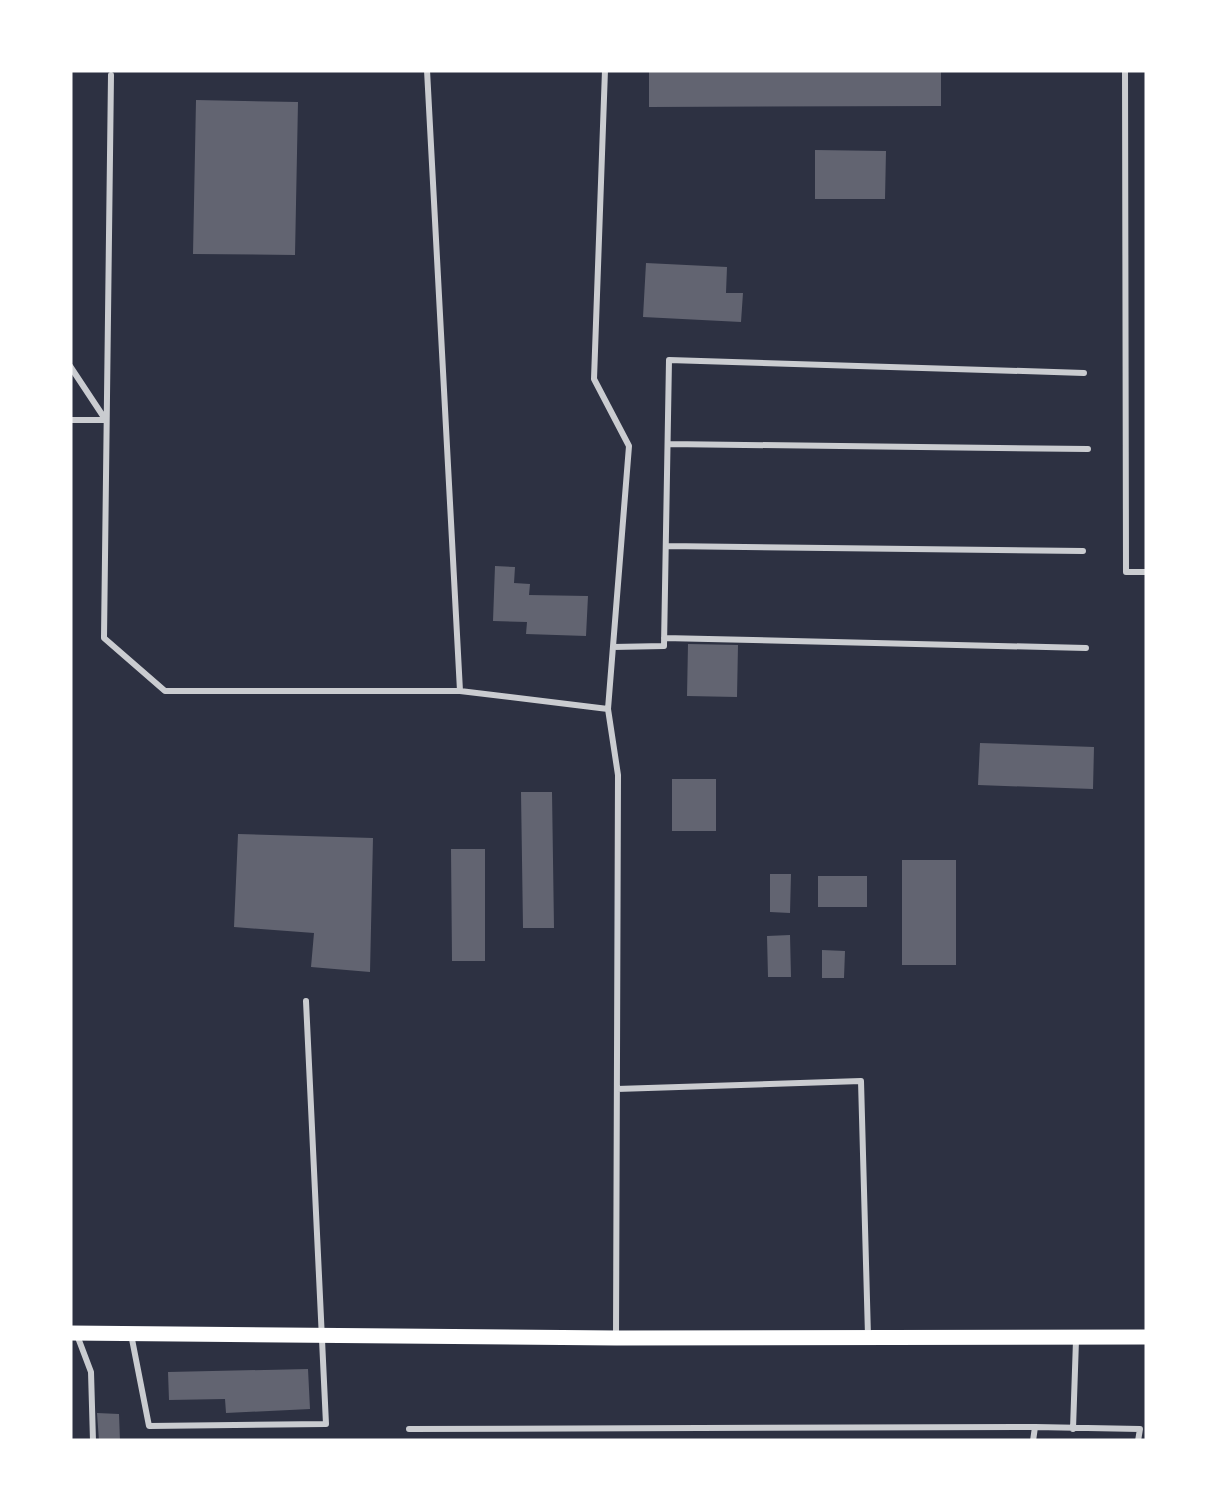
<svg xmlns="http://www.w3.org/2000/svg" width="1217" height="1511" font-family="'PT Sans',sans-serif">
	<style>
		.building { fill: #626471 }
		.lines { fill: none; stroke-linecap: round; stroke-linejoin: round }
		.service { stroke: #caccd0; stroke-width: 6 }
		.secondary { stroke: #fff; stroke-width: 15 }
	</style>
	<rect width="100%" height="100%" fill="#2d3142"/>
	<path class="building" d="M649,70H941V106L649,107Z
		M196,100L298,102L295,255L193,254Z
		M815,150L886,151L885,199H815Z
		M646,263L727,267L726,293H743L741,322L643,317Z
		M495,566L515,567L514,583L530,584L529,595L588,596L586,636L526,634L527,622L493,621Z
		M688,644L738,645L737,697L687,696Z
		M980,743L1094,747L1093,789L978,785Z
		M672,779H716V831H672Z
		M521,792H552L554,928H523Z
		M238,834L373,838L370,972L311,967L314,933L234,927Z
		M451,849H485V961H452Z
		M902,860H956V965H902Z
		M770,874H791L790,913L770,912Z
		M818,876H867V907H818Z
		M790,935L791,977H768L767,936Z
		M822,950L845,951L844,978H822Z
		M308,1369L310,1409L226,1413L225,1399L169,1400L168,1372Z
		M97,1413L119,1414L120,1441H99Z"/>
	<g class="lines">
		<path class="service" d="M427,70L460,691
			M605,70L594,379L629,446L608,709
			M1125,70L1126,572H1147
			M111,75L104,638L165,691H460L608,709L618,775L616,1337
			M70,366L105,419
			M70,420H104
			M668,444L1088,449
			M666,546L1083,551
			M664,638L1086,648
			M613,647L664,646L669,360L1084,373
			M617,1089L861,1081L868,1336
			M131,1334L149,1426L326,1424L306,1001
			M77,1335L91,1372L93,1441
			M409,1429L1035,1427
			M1073,1429L1076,1340
			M1033,1441L1035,1427L1140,1429L1138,1441"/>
		<path class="secondary" d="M70,1333L616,1338L1147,1337"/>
	</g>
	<rect width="1217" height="1511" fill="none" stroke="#ffffff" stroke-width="145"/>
</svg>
